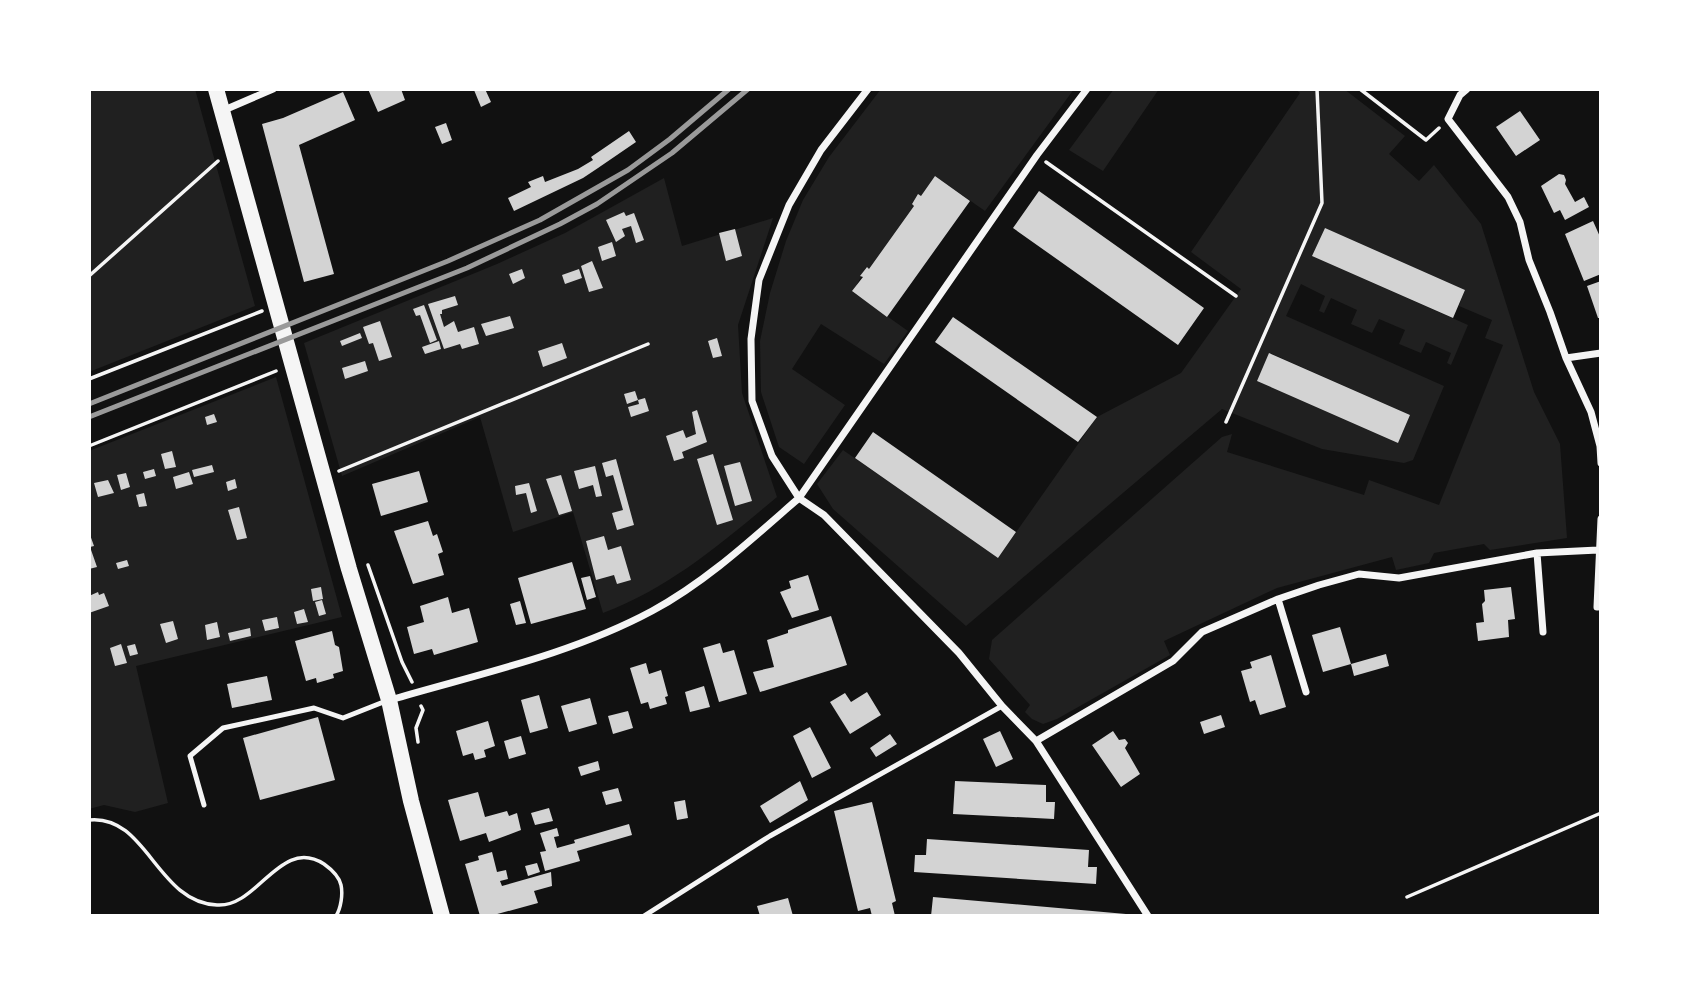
<svg xmlns="http://www.w3.org/2000/svg" width="1690" height="1005" font-family="Raleway,sans-serif">
	<style>
		.green { fill: #202020; fill-rule: evenodd }
		.building { fill: #d3d3d3 }
		.lines { fill: none; stroke-linecap: round; stroke-linejoin: round }
		.path { stroke: #f5f5f5; stroke-width: 3.5 }
		.service { stroke: #f5f5f5; stroke-width: 5 }
		.minor { stroke: #f5f5f5; stroke-width: 7 }
		.primary { stroke: #f5f5f5; stroke-width: 16 }
		.rail { stroke: #9a9a9a; stroke-width: 5 }
	</style>
	<rect width="100%" height="100%" fill="#111"/>
	<path class="green" d="M89,89H195L255,306L89,372Z
		M881,89H1074L985,211L935,176L921,196L918,195L912,203L914,206L869,269L866,267L853,292L908,331L884,364L821,324L792,369L845,405L804,464L779,447L761,392L760,341L770,293L786,241L803,200L829,157Z
		M1114,89H1159L1103,171L1069,150Z
		M1295,89H1344L1405,136L1389,154L1419,181L1434,165L1481,224L1534,392L1560,444L1567,538L1490,550L1484,544L1434,553L1429,563L1396,570L1392,557L1277,588L1164,641L1170,655L1057,719L1043,724L1032,719L1025,712L1030,705L989,659L992,640L1222,437L1232,434L1227,452L1364,495L1369,480L1439,505L1503,345L1485,338L1492,320L1459,306L1465,290L1325,228L1312,256L1468,325L1451,365L1447,363L1451,353L1426,342L1421,353L1399,344L1405,330L1379,319L1372,333L1351,324L1357,310L1331,298L1324,313L1319,311L1325,296L1301,284L1286,316L1444,386L1413,460L1404,463L1322,449L1222,409L966,626L833,509L817,484L843,450L998,558L1097,417L1181,373L1241,289L1191,252L1300,93ZM1270,353L1410,415L1398,443L1257,381Z
		M664,178L682,246L773,218L738,325L742,393L777,497C723,542 670,588 603,613L573,512L513,532L480,417L342,476L304,343L497,264L565,233Z
		M276,377L342,617L136,666L168,803L135,812L104,805L89,809V451Z"/>
	<path class="building" d="M368,89H401L405,100L378,112Z
		M485,89L491,102L481,107L474,90Z
		M343,92L355,120L299,145L334,274L304,282L262,124L283,118Z
		M1520,111L1540,140L1516,156L1496,127Z
		M446,123L452,140L442,144L435,127Z
		M629,131L636,142L598,168L583,178L514,211L508,198L531,187L528,182L543,176L545,182L578,169L593,160L591,157Z
		M1559,174L1564,175L1566,180L1565,184L1575,202L1584,197L1589,207L1565,220L1560,210L1554,213L1541,186Z
		M935,176L970,201L887,317L852,291L863,277L860,276L867,267L869,269L914,206L912,204L918,194L921,196Z
		M1039,191L1204,308L1178,345L1013,228Z
		M624,212L626,216L634,213L644,240L636,243L631,226L622,229L625,236L616,242L606,220Z
		M1593,221L1601,239V274L1584,281L1565,234Z
		M1325,228L1465,290L1453,318L1312,256Z
		M735,229L742,256L726,261L719,233Z
		M612,242L616,256L602,261L598,247Z
		M592,261L603,288L589,292L581,266Z
		M522,269L525,278L513,284L509,274Z
		M579,269L582,278L565,284L562,275Z
		M1601,281V318H1598L1587,286Z
		M455,296L458,305L442,310V314H440L444,327L454,321L458,332L474,327L479,344L462,349L460,344L444,349L428,304Z
		M424,305L437,340L430,343L420,315L416,316L413,309Z
		M510,316L514,328L486,336L481,324Z
		M953,317L1097,417L1078,442L935,342Z
		M380,321L392,357L379,361L373,343L369,344L363,327Z
		M360,333L362,338L342,346L340,341Z
		M717,338L722,356L713,358L708,341Z
		M439,341L441,349L425,354L422,347Z
		M562,343L567,358L543,367L538,351Z
		M1269,353L1410,415L1398,443L1257,381Z
		M365,361L368,371L345,379L342,368Z
		M635,391L638,400L645,398L649,411L631,417L628,407L639,404L638,400L627,404L624,394Z
		M697,410L707,442L682,452L684,458L674,461L666,436L683,430L686,438L696,434L692,412Z
		M214,414L217,422L207,425L205,417Z
		M873,432L1016,532L998,558L855,458Z
		M172,451L176,467L165,469L161,454Z
		M713,454L733,520L717,525L697,459Z
		M616,459L634,525L617,530L612,513L623,510L613,475L606,477L602,463Z
		M740,462L752,501L735,506L724,466Z
		M212,465L214,472L194,477L192,470Z
		M595,466L602,496L596,497L593,485L579,489L574,471Z
		M154,469L156,476L145,479L143,472Z
		M419,471L428,502L381,516L372,484Z
		M189,472L193,484L176,489L173,477Z
		M126,473L130,487L121,490L117,475Z
		M561,475L572,511L559,515L546,479Z
		M235,479L237,488L228,491L226,482Z
		M108,480L114,493L98,497L94,483Z
		M529,483L537,511L531,513L526,493L516,495L515,486Z
		M144,493L147,506L139,507L136,495Z
		M239,507L247,538L237,540L228,510Z
		M428,521L433,536L437,534L443,552L438,554L444,575L413,584L394,531Z
		M89,532L94,546L90,547L97,567L89,569Z
		M604,536L608,550L621,546L631,580L617,584L614,575L596,580L586,541Z
		M127,560L129,566L118,569L116,563Z
		M572,562L586,609L531,624L518,578Z
		M808,575L819,610L792,618L780,592L791,588L789,581Z
		M590,576L596,597L587,600L581,578Z
		M321,587L323,599L313,601L311,589Z
		M1511,587L1515,619L1508,620L1509,637L1478,641L1476,623L1484,622L1482,604L1485,601L1484,590Z
		M98,592L99,595L104,593L109,606L89,613V596Z
		M448,597L452,613L469,608L478,642L434,655L432,649L414,654L407,627L424,622L420,606Z
		M322,600L326,614L319,616L315,602Z
		M520,601L526,623L516,625L510,604Z
		M304,609L308,622L297,624L294,612Z
		M831,616L847,665L760,692L753,672L774,667L767,640L788,633V630Z
		M277,617L279,628L265,631L262,620Z
		M173,621L178,639L166,643L160,624Z
		M217,622L220,637L207,640L205,625Z
		M1340,627L1351,664L1323,672L1312,635Z
		M250,628L251,636L230,641L228,633Z
		M332,631L335,645L339,647L343,671L333,674L334,678L317,683L316,678L306,681L295,641Z
		M720,643L723,653L734,650L747,694L719,702L703,648Z
		M121,644L127,663L115,666L110,648Z
		M135,644L138,654L130,656L127,646Z
		M1386,654L1389,666L1354,676L1351,664Z
		M1271,655L1286,707L1260,715L1255,700L1250,702L1241,671L1252,668L1250,662Z
		M646,663L649,674L661,670L668,696L665,697L667,704L650,709L648,702L641,704L630,668Z
		M267,676L272,700L232,708L227,684Z
		M704,686L710,707L690,712L685,692Z
		M867,692L881,715L850,734L830,702L845,693L851,702Z
		M539,695L548,728L530,733L521,700Z
		M590,698L597,724L569,732L561,706Z
		M628,711L633,728L613,734L608,716Z
		M1221,715L1225,727L1204,734L1200,722Z
		M318,717L335,780L260,800L243,738Z
		M488,721L495,746L484,750L486,757L475,760L473,753L463,756L456,731Z
		M810,727L831,768L812,778L793,736Z
		M1000,731L1013,759L996,767L983,739Z
		M1113,731L1119,740L1125,739L1128,743L1125,748L1140,774L1121,787L1092,745Z
		M890,734L897,744L876,757L870,748Z
		M521,736L526,754L509,759L504,741Z
		M598,761L600,770L581,776L578,767Z
		M800,781L808,800L770,823L760,806Z
		M955,781L1046,785V802H1055L1054,819L953,814Z
		M618,788L622,801L606,805L602,792Z
		M478,792L485,817L507,811L509,816L517,813L521,830L489,842L486,833L460,841L448,800Z
		M685,800L688,818L677,820L674,802Z
		M872,802L896,901L892,903L895,916H872L870,908L858,911L834,811Z
		M549,808L553,821L535,825L531,813Z
		M629,824L632,835L577,851L580,861L545,871L540,852L546,851L540,833L557,828L559,836L554,837L557,848L575,843L574,840Z
		M927,839L1089,850L1088,867H1097L1096,884L914,872L915,855H926Z
		M492,852L497,872L506,870L508,879L500,881L502,886L551,872L552,886L534,891L538,903L490,916H480L465,864L479,860L478,856Z
		M537,863L540,872L528,876L525,866Z
		M933,897L1126,914V916H931Z
		M788,898L793,916H760L757,906Z"/>
	<g class="lines">
		<path class="path" d="M1360,89L1426,140L1439,128
			M1046,162L1236,296
			M89,276L218,161
			M89,379L262,311
			M1226,422L1322,203L1317,89
			M89,446L276,371
			M339,471L648,344
			M368,565L402,662L412,682
			M418,742L416,728L423,710L421,706
			M89,820C147,814 156,902 217,905C258,908 280,836 324,864C331,869 339,876 341,885C343,894 341,908 336,916
			M1407,897L1601,813"/>
		<path class="service" d="M204,805L190,756L223,728L314,708L343,718L386,701
			M644,916L770,836L1002,706"/>
		<path class="minor" d="M868,89L821,150L789,205L759,280L751,339L752,401L772,456L799,498L824,515L959,653L1002,706L1036,741L1148,916
			M1467,89L1460,95L1448,119L1508,197L1520,222L1529,260L1550,312L1566,358L1591,412L1600,446L1601,463
			M222,111L273,89
			M1566,358L1601,353
			M1537,553L1543,632
			M1278,599L1306,692
			M1597,607L1601,519
			M390,700C478,674 570,655 652,611C706,582 753,538 799,498L1037,155L1087,89
			M1036,741L1173,661L1202,632L1278,599L1319,585L1359,574L1399,578L1537,553L1598,550"/>
		<path class="primary" d="M216,89L349,569L389,700L411,801L442,916"/>
		<path class="rail" d="M89,404L448,261L540,220L628,170L670,139L729,89
			M89,417L467,268L560,224L597,204L672,153L748,89"/>
	</g>
	<rect width="1690" height="1005" fill="none" stroke="#ffffff" stroke-width="182"/>
</svg>
